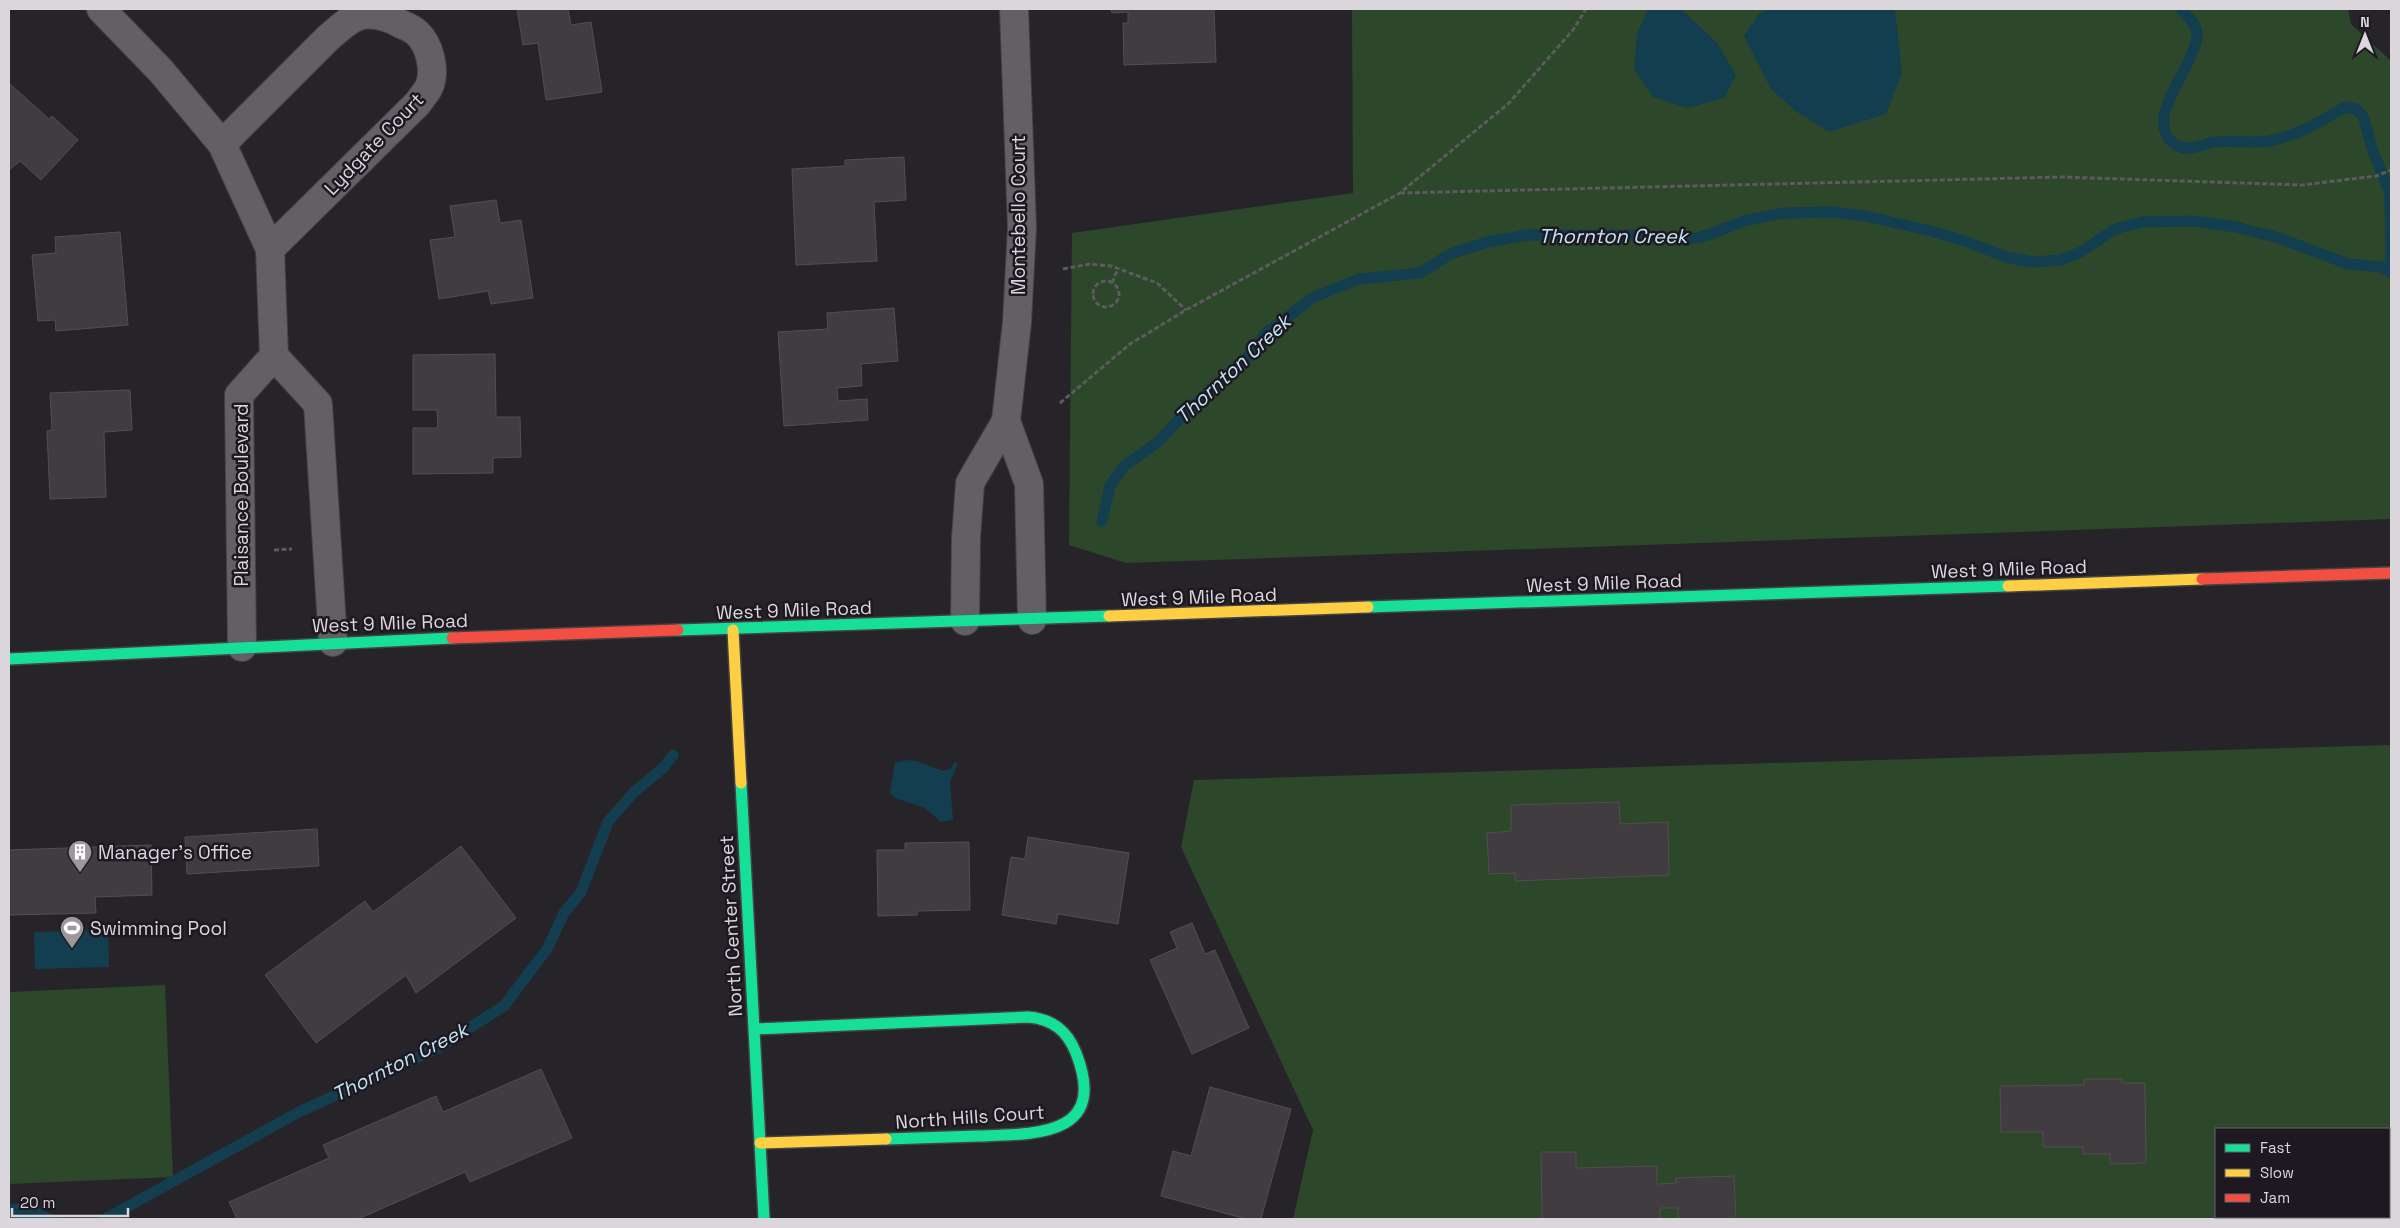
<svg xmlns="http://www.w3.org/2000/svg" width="2400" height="1228" font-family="'Space Grotesk',sans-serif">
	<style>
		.green { fill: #2c472a; fill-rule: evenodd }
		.water { fill: #133e50 }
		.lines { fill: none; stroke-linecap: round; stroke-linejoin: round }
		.stream { stroke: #133e50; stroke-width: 11 }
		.building { fill: #403c3f; stroke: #524e50 }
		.street-casing { stroke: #444245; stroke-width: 30 }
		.fast-casing { stroke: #444245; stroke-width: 14 }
		.slow-casing { stroke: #444245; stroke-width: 14 }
		.jam-casing { stroke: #444245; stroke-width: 14 }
		.path { stroke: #5d5b5f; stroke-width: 3; stroke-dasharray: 5 2.5; stroke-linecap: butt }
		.street { stroke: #626064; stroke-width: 28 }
		.fast { stroke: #16e098; stroke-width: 11 }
		.slow { stroke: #ffcf43; stroke-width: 11 }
		.jam { stroke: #f24e42; stroke-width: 11 }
		.labels { text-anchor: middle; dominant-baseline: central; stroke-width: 5; stroke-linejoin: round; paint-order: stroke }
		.street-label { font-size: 19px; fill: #dad6dc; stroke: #1e1821 }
		.poi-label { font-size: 19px; fill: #dad6dc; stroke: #1e1821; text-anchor: start }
		.water-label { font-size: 20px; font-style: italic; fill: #c4e5f5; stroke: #1e1821 }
	</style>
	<rect width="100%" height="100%" fill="#272429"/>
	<path class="green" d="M1352,9H2348L2351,24L2391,61V519L1126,563L1069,545L1072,233L1353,193Z
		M2391,745V1219H1293L1313,1130L1181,847L1194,780ZM2216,1129H2389V1217H2216Z
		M165,985L173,1177L9,1184V992Z"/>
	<path class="water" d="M1648,9L1682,10L1717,43L1736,75L1724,98L1687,108L1653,97L1634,69L1637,34Z
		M1770,9H1895L1902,73L1886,114L1829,132L1797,112L1771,89L1744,36L1759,14Z
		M905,760L917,761L943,771L950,769L954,763H958L950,782L953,820L941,822L925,808L895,798L890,793L895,763Z
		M108,930L109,967L35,969L34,932Z
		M9,1204H30L62,1219H9Z"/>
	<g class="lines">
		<path class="stream" d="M2181,9C2187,16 2197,24 2197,34C2197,65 2143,117 2172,142C2176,146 2183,149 2189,148C2198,148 2206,143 2215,142C2233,140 2251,144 2269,141C2297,136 2321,121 2345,107L2356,109L2363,116L2372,148L2390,194L2391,264
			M1102,521L1110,486L1124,466L1157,443L1188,410L1243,363L1266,333L1314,297L1359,279L1420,273L1450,254L1488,242L1527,235H1634L1686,240L1708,235L1744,221L1783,213L1832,212L1865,216L1931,231L1965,241L2006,257L2033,262L2060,260L2079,253L2115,229L2143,222L2194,221L2236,227L2279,238L2348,264L2382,267L2391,273
			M105,1219L299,1112L438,1048L504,1006L547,949L564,913L581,892L608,822L634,792L664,767L673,755"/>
	</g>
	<path class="building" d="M517,9H568L571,25L591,22L602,92L546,100L538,43L523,45Z
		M1111,9H1214L1216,62L1124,65L1123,23H1128V12L1112,13Z
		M9,83L49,119L52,116L78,140L41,180L20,161L9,170Z
		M904,157L906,200L874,202L877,261L796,265L792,169L845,166V160Z
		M496,200L500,223L521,220L533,298L491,304L488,291L439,299L430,240L455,237L450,206Z
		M120,232L128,325L56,331L55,320L38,321L32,255L56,253L55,237Z
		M894,308L898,361L861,364L862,386L837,388L838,401L867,399L868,420L784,426L778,332L828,329L827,313Z
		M495,354L496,417H520L521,457L493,458V473L413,474V428H438L437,410H413V355Z
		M130,390L132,430L104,432L106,497L50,499L47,431L52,430L50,393Z
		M1619,802L1620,824L1668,822L1669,875L1515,881V873L1489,874L1487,833L1511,831V805Z
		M317,829L319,866L187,874L185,837Z
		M1028,837L1129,853L1118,924L1058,914L1056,924L1002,915L1011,857L1025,859Z
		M969,842L970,910L917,911V915L878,916L877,850H905V843Z
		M151,845L152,895L95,897L96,913L9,915V850Z
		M461,846L516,918L416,993L406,975L316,1043L265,975L365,901L373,912Z
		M1192,923L1205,954L1215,950L1249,1028L1192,1054L1150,960L1177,948L1170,932Z
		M541,1069L572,1138L470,1182L465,1172L358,1219H237L229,1202L329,1158L323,1145L436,1096L443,1112Z
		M2084,1079H2122V1083H2145L2146,1163L2110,1164V1154H2083V1147H2043V1132H2001L2000,1086L2084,1085Z
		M1210,1087L1291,1109L1261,1219H1246L1161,1196L1173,1151L1191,1156Z
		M1541,1152H1576V1168L1657,1166V1184L1677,1183L1675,1178L1734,1176L1736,1219H1678V1208H1660V1219H1542Z"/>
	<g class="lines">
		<defs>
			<path id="street" d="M101,9L161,71L222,144L270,249L274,356L318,404L333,642
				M222,144L328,38C338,30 350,17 363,15C376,13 390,18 401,24C406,26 413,29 417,33C430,45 436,71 429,87C426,93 421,98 418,103L270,249
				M1006,421L1029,484L1032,620
				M965,621L966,538L970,483L1006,421L1017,322L1022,227L1014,9
				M242,647L239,395L274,356"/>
			<path id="fast" d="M1368,607L2008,586
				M678,630L1109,616
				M9,659L452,638
				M741,783L764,1219
				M755,1029L1028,1017C1052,1019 1067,1030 1076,1053C1109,1137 1035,1134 978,1136C947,1137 917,1138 886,1139"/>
			<path id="slow" d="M2008,586L2202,579
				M1109,616L1368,607
				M733,630L741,783
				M760,1143L886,1139"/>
			<path id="jam" d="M2202,579L2391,573
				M452,638L678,630"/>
		</defs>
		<use href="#street" class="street-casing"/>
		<use href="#fast" class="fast-casing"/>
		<use href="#slow" class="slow-casing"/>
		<use href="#jam" class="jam-casing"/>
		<path class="path" d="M1400,193L2063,177L2302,185L2376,176L2391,170
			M1063,269L1090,264L1111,266L1157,283L1186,310
			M1093 294a13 13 0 1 1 26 0a13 13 0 1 1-26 0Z
			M1112,283L1118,268
			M1060,403L1130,344L1186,310L1400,193L1509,103L1573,30L1586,9
			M274,550L292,549"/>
		<use href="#street" class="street"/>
		<use href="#fast" class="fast"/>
		<use href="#slow" class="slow"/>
		<use href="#jam" class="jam"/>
	</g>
	<defs>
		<symbol id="building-pin" viewBox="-11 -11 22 30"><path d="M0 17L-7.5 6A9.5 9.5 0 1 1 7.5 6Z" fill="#9b989d" stroke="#1e1821"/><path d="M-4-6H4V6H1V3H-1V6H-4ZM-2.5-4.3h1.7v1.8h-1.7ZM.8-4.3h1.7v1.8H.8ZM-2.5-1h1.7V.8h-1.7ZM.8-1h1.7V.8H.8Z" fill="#fff"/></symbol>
		<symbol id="stadium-pin" viewBox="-11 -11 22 30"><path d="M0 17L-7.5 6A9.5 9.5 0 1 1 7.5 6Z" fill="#9b989d" stroke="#1e1821"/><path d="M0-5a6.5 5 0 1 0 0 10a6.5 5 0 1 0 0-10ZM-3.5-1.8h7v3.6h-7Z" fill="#fff"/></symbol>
	</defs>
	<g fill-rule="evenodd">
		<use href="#building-pin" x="66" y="838" width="28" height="38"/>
		<use href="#stadium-pin" x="58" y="914" width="28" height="38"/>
	</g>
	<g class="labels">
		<g class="street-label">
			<text transform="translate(374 144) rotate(-46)">Lydgate Court</text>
			<text transform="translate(1018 215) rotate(-90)">Montebello Court</text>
			<text transform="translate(241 495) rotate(-90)">Plaisance Boulevard</text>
			<text transform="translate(2009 569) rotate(-2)">West 9 Mile Road</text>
			<text transform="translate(1604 583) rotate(-2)">West 9 Mile Road</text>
			<text transform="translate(1199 597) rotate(-2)">West 9 Mile Road</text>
			<text transform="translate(794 610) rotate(-2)">West 9 Mile Road</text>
			<text transform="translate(390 623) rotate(-2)">West 9 Mile Road</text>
			<text transform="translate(731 926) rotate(-93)">North Center Street</text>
			<text transform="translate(970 1117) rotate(-4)">North Hills Court</text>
		</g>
		<g class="poi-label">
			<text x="98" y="852">Manager's Office</text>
			<text x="90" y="928">Swimming Pool</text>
		</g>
		<g class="water-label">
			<text x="1613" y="236">Thornton Creek</text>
			<text transform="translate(1233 369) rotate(-43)">Thornton Creek</text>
			<text transform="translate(400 1062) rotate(-27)">Thornton Creek</text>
		</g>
	</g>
	<rect width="2400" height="1228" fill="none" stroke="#dad6dc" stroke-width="20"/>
	<rect x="2215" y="1128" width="175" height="90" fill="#1e1821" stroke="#69646c"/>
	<rect x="2225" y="1144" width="25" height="8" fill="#16e098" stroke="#69646c"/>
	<text x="2260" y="1153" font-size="15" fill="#dad6dc">Fast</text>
	<rect x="2225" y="1169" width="25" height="8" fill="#ffcf43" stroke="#69646c"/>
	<text x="2260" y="1178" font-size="15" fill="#dad6dc">Slow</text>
	<rect x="2225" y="1194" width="25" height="8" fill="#f24e42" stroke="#69646c"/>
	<text x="2260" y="1203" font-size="15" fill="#dad6dc">Jam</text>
	<g transform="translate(2365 35)" stroke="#1e1821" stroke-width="4" paint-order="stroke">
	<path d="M0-4L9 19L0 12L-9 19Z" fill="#dad6dc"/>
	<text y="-8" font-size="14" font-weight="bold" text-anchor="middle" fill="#dad6dc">N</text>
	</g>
	<path d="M12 1208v8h116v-8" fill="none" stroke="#dad6dc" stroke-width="2.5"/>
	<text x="20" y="1208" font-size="15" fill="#dad6dc" stroke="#1e1821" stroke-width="4" paint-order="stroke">20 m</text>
</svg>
